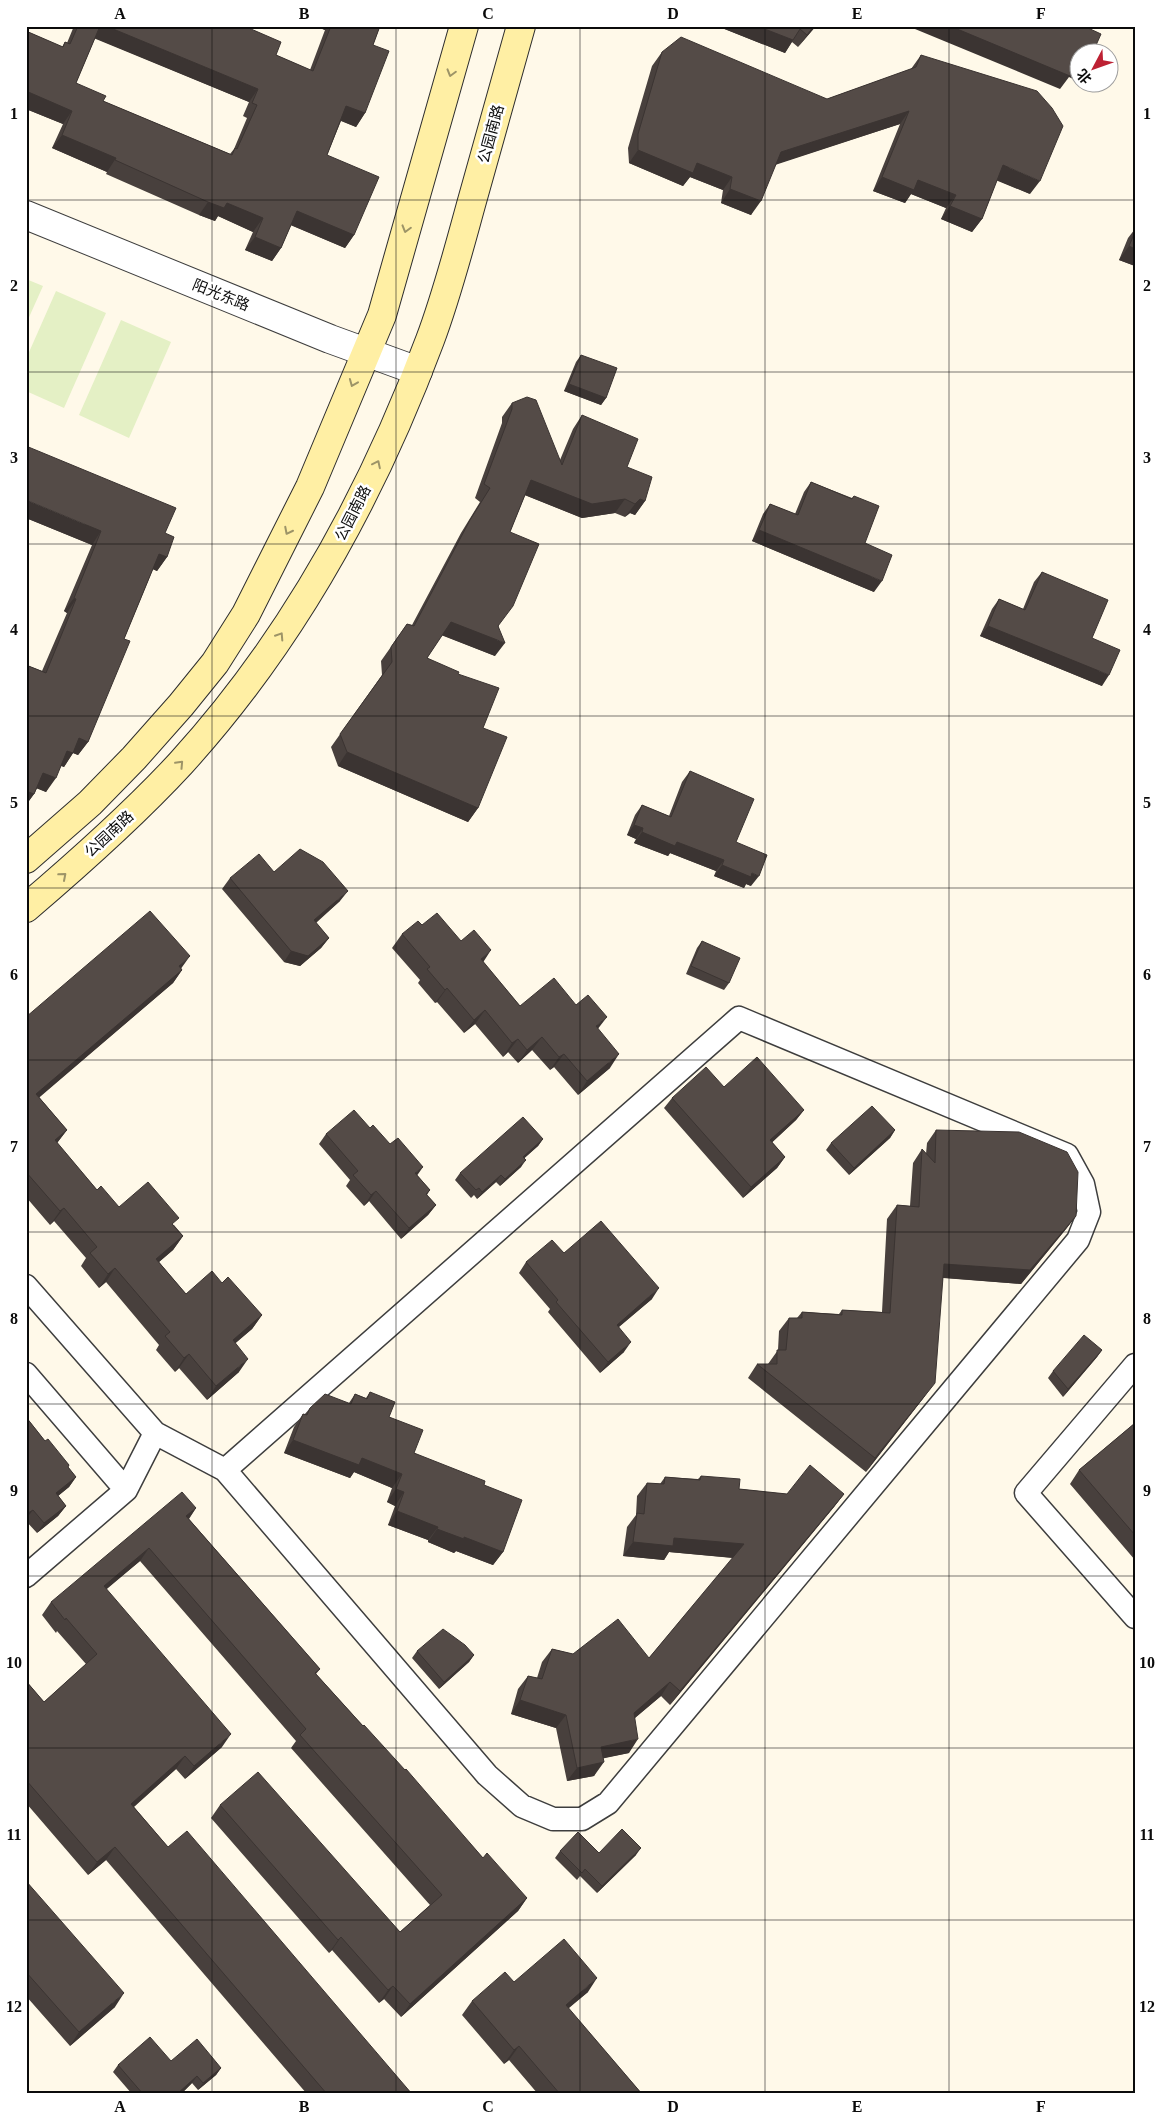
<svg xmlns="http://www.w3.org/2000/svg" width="1161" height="2120" font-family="'Times New Roman','Noto Sans SC',serif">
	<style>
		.pitch { fill: #e4f0c5 }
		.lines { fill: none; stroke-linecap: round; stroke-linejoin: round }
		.minor-casing { stroke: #3e3e3e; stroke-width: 25 }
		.tertiary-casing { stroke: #3e3e3e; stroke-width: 30 }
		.secondary-casing { stroke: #2d2d2d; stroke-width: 30 }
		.minor { stroke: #fff; stroke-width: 22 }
		.tertiary { stroke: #fff; stroke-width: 28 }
		.secondary { stroke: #ffefa4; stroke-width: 28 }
		.wall { fill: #48403d; fill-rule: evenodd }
		.shaded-wall { fill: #3b3432 }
		.building { fill: #544b47; stroke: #3b3432 }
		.oneway { stroke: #9d9467 }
		.grid { fill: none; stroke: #0b0b0b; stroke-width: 1; stroke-opacity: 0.55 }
		.labels { text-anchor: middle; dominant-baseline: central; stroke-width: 5; stroke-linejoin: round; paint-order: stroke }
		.street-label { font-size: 15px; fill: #0b0b0b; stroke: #fff }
		.neatline { fill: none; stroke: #0b0b0b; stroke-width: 2 }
		.grid-label { font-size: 16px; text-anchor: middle; font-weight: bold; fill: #0b0b0b }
	</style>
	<rect width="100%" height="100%" fill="#fff9e9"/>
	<path class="pitch" d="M26,279L43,286L26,324Z
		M56,291L106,313L64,408L26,391V359Z
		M121,320L171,342L129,438L79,415Z"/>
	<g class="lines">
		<defs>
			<path id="minor" d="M26,1286L155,1433L225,1470L487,1775L522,1806L553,1819H582L608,1803L1078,1240L1089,1212L1083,1184L1067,1155L739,1018L225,1470
				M1135,1365L1026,1493L1135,1617
				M26,1374L126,1490
				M26,1576L126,1490L155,1433"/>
			<path id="tertiary" d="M26,215L330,339L418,371"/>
			<path id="secondary" d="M26,859L90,803L134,758L181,705L215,663L246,614L310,487L382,315L464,26
				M26,908C80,862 133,815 181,763C292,641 373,493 430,340C447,295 459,248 472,201C488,143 504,85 521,26"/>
		</defs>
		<use href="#minor" class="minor-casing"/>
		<use href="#tertiary" class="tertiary-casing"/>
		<use href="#secondary" class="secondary-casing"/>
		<use href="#minor" class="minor"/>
		<use href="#tertiary" class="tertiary"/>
		<use href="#secondary" class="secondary"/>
	</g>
	<path class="wall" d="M74,26H244L276,55L310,70L325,30L315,26H380L373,45L365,113L356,127L341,121L327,155L354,235L345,248L291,225L281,248L272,261L245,250L253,232L218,216L215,221L199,215L106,174L107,172L52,148L63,124L26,109V31L62,47L65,42L67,43ZM95,38L249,102L243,116L247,118L234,149L230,154L103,101L76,83Z
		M717,26H816L798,47L792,42L785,53Z
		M662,52L827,99L911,69L921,55L1030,194L997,180L982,219L972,232L941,219L946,208L911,194L905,203L873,191L900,124L776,164L751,215L721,203L723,190L690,177L683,186L629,163L628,148L652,66Z
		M1135,229V266L1119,260L1128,238Z
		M581,355L606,398L601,405L564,391L576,362Z
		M512,403L560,460L573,429L582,415L627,467L645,501L635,515L630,513L625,517L615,513L582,518L525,495L510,532L495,656L442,635L427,658L458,674L483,728L478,808L468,822L338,766L331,747L382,675L381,661L407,624L412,625L461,533L480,502L475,498L502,423V417Z
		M811,482L852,498L854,496L865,543L874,592L752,541L763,514L770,504L795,514L804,492Z
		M26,518L165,533L167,557L157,571L153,569L124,639L88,742L78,755L73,753L64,767L61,766L46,792L37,788L34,794L26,805V665L42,671L67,613L64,611L92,545Z
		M1042,572L1092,638L1102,686L980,636L992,609L999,599L1023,609L1034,582Z
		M690,771L736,842L751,886L746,884L744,888L714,876L716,871L670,853L668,856L634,843L636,839L627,835L635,815L642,805L669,816L682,782Z
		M274,872L340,901L316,923L329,938L321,948L300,966L284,962L222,889L230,878Z
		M422,925L461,941L483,962L520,1006L576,1005L598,1029L610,1068L578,1095L554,1067L550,1070L532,1050L518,1063L508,1052L503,1057L475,1024L464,1033L437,1002L435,1003L418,983L420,980L392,948L402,934Z
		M702,941L729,983L724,990L686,974L697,948Z
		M181,968L182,970L173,983L39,1097L67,1130L57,1143L97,1190L119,1207L174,1225L183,1236L173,1250L159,1262L186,1294L222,1283L262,1315L252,1329L235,1343L239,1372L207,1400L179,1368L175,1372L156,1350L159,1345L106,1282L99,1288L81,1266L86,1258L54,1221L50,1225L26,1197V1017Z
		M724,1087L804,1110L796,1120L772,1142L785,1157L777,1168L743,1198L664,1108L672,1098Z
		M370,1128L417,1175L430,1190L427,1195L436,1205L428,1215L401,1239L369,1201L364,1206L346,1186L350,1180L319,1144L326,1134Z
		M895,1130L890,1138L849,1175L826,1150L831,1143Z
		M936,1130L1076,1216L1066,1229L1021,1284L943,1278L925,1396L866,1472L748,1378L757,1364H768L778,1350L779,1331L789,1318H797L802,1312L839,1314L842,1310L882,1312L887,1219L897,1205L910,1206L913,1163L922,1149L926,1154L927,1143Z
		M543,1139L538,1146L524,1158L521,1167L500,1186L496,1182L477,1199L474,1195L471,1198L455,1180L460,1173Z
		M564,1253L652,1299L619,1327L624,1352L600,1373L548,1312L550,1309L519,1273L526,1262Z
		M1102,1350L1097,1357L1063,1397L1048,1378L1053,1371Z
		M370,1392L389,1417L414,1453L484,1485L503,1552L493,1565L456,1551L454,1553L428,1542V1540L388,1525L395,1506L387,1502L392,1488L354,1472L350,1478L284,1453L294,1427L303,1414H305L310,1408L349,1403L355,1394L366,1398Z
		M26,1417L45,1441L69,1465L68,1467L76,1477L69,1487L58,1496L66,1506L58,1516L37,1533L26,1521Z
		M1135,1423V1560L1070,1484L1079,1470Z
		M701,1476L739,1489L787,1494H844L834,1507L670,1705L661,1696L635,1718L629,1753L603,1758L594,1776L567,1781L556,1728L511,1714L518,1689L528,1676L537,1678L542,1662L552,1649L573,1654L649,1658L733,1558L669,1552L664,1560L623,1556L627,1527L636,1515L637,1496L647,1483L660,1484L665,1477L698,1479Z
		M196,1508L189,1519L320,1669L316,1674L483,1858L527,1898L518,1911L401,2017L384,1999L379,2003L332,1950L329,1953L211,1818L220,1805L400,1932L430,1905L291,1748L296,1741L140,1561L106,1589L222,1747L185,1779L176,1769L134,1807L168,1847L412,2094H307L106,1860L88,1875L26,1803V1681L44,1702L86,1664L57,1631L56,1633L42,1615L51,1602Z
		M417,1651L474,1655L469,1662L439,1689L412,1658Z
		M560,1851L599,1853L636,1855L597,1893L580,1876L577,1880L555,1858Z
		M26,1881L115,2007L70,2046L26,1996Z
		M514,1982L588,1992L568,2008L642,2094H538L509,2060L504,2064L462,2015L472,2001Z
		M171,2061L221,2068L216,2075L198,2090L192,2083L181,2094H132L113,2072L118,2065Z"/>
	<path class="shaded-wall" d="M99,26H106L258,89L249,102L91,37Z
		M315,26H328L325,30Z
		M717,26H757L793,40L785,53Z
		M814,26H816L798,47L807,35Z
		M917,26H950L1075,62L1078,64V79L1077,81L1069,77L1060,89L915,29Z
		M26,91L72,111L63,124L26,109Z
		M346,106L365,113L356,127L337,119Z
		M909,111L900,124L772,166L781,152Z
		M62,135L116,158L107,172L52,148Z
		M638,150L697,163L732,177L723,190L690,177L683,186L629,163Z
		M1003,165L1040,181L1030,194L993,179Z
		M882,177L918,180L956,195L946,208L911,194L905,203L873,191Z
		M730,189L761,201L751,215L721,203Z
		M208,202L227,203L263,218L253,232L218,216L215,221L199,215Z
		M950,206L982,219L972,232L941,219Z
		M297,211L354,235L345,248L288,224Z
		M255,237L281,248L272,261L245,250Z
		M1129,246L1135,249V266L1119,260Z
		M569,384L606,398L601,405L564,391Z
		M531,480L625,499L615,513L582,518L522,494Z
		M640,499L645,501L635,515L630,513L625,517L635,504Z
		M26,500L101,531L92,545L26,518Z
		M759,530L882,581L874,592L752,541Z
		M159,554L167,557L157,571L150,568Z
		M74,598L76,599L67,613L64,611Z
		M451,622L505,643L495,656L441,635Z
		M988,626L1109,675L1102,686L980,636Z
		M79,738L88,742L78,755L73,753L64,767L58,764L67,751Z
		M347,752L478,808L468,822L338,766Z
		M43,773L56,778L46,792L33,787Z
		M26,791L34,794L26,805Z
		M634,825L643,828L636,839L627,835Z
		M642,832L677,842L724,860L716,871L670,853L668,856L634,843Z
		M722,865L752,873L759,876L751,886L746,884L744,888L714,876Z
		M348,891L340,901L306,931L314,920Z
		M329,938L321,948L300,966L284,962L291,951Z
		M491,950L482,964L481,959Z
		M190,956L180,970L179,966Z
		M182,970L173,983L27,1108L36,1094Z
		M447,988L437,1002L435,1003L445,990Z
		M485,1010L475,1024L464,1033L474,1020Z
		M607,1017L597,1030L596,1026Z
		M542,1037L532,1050L518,1063L527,1050Z
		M518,1039L508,1052L503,1057L512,1043Z
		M564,1054L554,1067L550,1070L559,1057Z
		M619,1054L610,1068L578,1095L587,1081Z
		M804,1110L796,1120L763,1151L770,1140Z
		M67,1130L57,1143L55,1140Z
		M895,1130L890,1138L849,1175L854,1168Z
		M543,1139L538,1146L518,1164L523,1157Z
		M785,1157L777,1168L743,1198L751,1187Z
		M526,1160L521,1167L500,1186L505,1179Z
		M423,1167L416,1177L415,1173Z
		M501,1175L496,1182L477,1199L482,1192Z
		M376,1191L369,1201L364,1206L371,1195Z
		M436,1205L428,1215L401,1239L409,1228Z
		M64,1208L54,1221L50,1225L60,1211Z
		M1076,1216L1066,1229L1021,1284L934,1277L944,1264Z
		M183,1236L173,1250L146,1273L156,1259Z
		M115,1268L106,1282L99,1288L108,1274Z
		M659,1288L652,1299L609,1335L617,1325Z
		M262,1315L252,1329L223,1354L233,1340Z
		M631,1342L624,1352L600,1373L608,1362Z
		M1102,1350L1097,1357L1063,1397L1068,1389Z
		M189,1354L179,1368L175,1372L184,1358Z
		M248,1359L239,1372L207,1400L216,1386Z
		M935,1383L925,1396L866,1472L875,1458Z
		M293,1440L362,1458L402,1474L392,1488L354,1472L350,1478L284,1453Z
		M76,1477L69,1487L48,1504L56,1493Z
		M396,1489L404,1492L395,1506L387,1502Z
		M844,1494L834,1507L670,1705L680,1691Z
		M66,1506L58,1516L37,1533L44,1523Z
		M196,1508L187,1521L186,1516Z
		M33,1510L26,1519V1516L28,1513Z
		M397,1511L438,1527L428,1540L388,1525Z
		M437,1529L464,1537L503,1552L493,1565L456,1551L454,1553L428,1542Z
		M674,1538L744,1544L735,1558L669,1552L664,1560L623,1556L633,1542Z
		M149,1548L140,1561L95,1599L104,1586Z
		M474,1655L469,1662L439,1689L444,1682Z
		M670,1682L661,1696L624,1727L634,1713Z
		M520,1700L566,1715L556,1728L511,1714Z
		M231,1734L222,1747L185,1779L194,1766Z
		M638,1739L629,1753L591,1761L601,1747Z
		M185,1756L176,1769L122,1817L131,1804Z
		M604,1762L594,1776L567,1781L577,1768Z
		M115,1847L106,1860L88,1875L97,1862Z
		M641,1848L636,1855L597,1893L602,1886Z
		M527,1898L518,1911L401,2017L410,2004Z
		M341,1937L332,1950L329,1953L338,1940Z
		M597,1978L588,1992L556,2019L566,2005Z
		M393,1986L384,1999L379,2003L388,1990Z
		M124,1993L115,2007L70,2046L79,2032Z
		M519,2046L509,2060L504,2064L514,2050Z
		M221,2068L216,2075L198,2090L203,2083Z
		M197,2076L192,2083L181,2094H177Z"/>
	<path class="building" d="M78,26H100L76,83L106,96L103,101L232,155L235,148L237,149L257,105L252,103L258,89L106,26H244L281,42L276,55L313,71L331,26H380L373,45L389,51L365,113L346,106L327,155L379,177L354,235L297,211L281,248L255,237L263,218L227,203L224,208L208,202L115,160L116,158L62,135L72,111L26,91V31L63,47L65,42L70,44Z
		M757,26H814L807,35L800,29L793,40Z
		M950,26H1089L1088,28L1101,34L1093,52H1078V64L1075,62L1070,76Z
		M681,37L827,99L916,67L921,55L1037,91L1052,108L1063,126L1040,181L1003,165L982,219L950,206L956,195L918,180L914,190L882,177L909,111L781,152L761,201L730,189L732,177L697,163L693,173L638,150V134L662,52Z
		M1135,232V249L1129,246Z
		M581,355L617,368L606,398L569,384Z
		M527,397L536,400L562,465L582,415L638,439L627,467L652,477L645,501L640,499L635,504L625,499L592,504L531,480L510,532L539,544L513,606L498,626L505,643L451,622L427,658L459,672L458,674L499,688L483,728L507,737L478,808L347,752L340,734L392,662L391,647L407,624L414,626L470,520L490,488L484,484L512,409V403Z
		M26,446L176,508L165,533L174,537L167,557L159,554L124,639L130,641L88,742L79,738L73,753L67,751L56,778L43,773L34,794L26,791V665L46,673L76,599L74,598L101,531L26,500Z
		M811,482L852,499L854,496L879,506L865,543L892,555L882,581L759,530L770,504L798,515Z
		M1042,572L1108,600L1092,638L1120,650L1109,675L988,626L999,599L1025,610Z
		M690,771L754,799L736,842L767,855L759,876L752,873L751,877L722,865L724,860L677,842L675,846L642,832L643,828L634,825L642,805L671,817Z
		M300,849L323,862L348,891L314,920L329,938L308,956L291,951L230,878L259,854L274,872Z
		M150,911L190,956L179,966L182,970L36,1094L67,1130L55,1140L97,1190L101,1186L119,1207L148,1182L179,1218L172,1224L183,1236L156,1259L186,1294L212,1271L222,1283L228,1277L262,1315L233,1340L248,1359L216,1386L189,1354L184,1358L165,1336L170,1332L115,1268L108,1274L90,1253L97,1247L64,1208L60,1211L26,1172V1017Z
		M437,913L461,941L474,930L491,950L481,959L520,1006L554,978L576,1005L588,995L607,1017L596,1026L619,1054L587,1081L564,1054L559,1057L542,1037L527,1050L518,1039L512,1043L485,1010L474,1020L447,988L445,990L427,969L430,967L402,934L418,921L422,925Z
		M702,941L740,958L729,983L691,966Z
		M757,1057L804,1110L770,1140L785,1157L751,1187L672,1098L706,1067L724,1087Z
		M872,1106L895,1130L854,1168L831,1143Z
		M354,1110L370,1128L373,1125L390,1144L398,1138L423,1167L415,1173L430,1190L426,1194L436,1205L409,1228L376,1191L371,1195L353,1175L358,1171L326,1134Z
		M523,1117L543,1139L523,1157L526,1160L505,1179L501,1175L482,1192L479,1188L476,1190L460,1173Z
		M936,1130L1019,1132L1067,1152L1078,1172L1076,1216L1030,1270L944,1264L935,1383L875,1458L757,1364H777V1350H786L789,1318H802V1312L842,1315V1310L890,1313L897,1205L919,1207L922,1149L935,1163Z
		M601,1221L659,1288L617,1325L631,1342L608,1362L556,1302L558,1300L526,1262L552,1240L564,1253Z
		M1084,1335L1102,1350L1068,1389L1053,1371Z
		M370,1392L395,1402L389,1417L423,1430L414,1453L485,1481L484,1485L522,1500L503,1552L464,1537V1539L437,1529L438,1527L397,1511L404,1492L396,1489L402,1474L362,1458L359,1465L293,1440L303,1414L307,1415L310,1408L325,1394L351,1404L355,1394L367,1399Z
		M26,1417L45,1441L48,1439L69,1465L68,1467L76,1477L56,1493L66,1506L44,1523L33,1510L28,1513L26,1511Z
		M1135,1423V1535L1079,1470Z
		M810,1465L844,1494L680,1691L670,1682L634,1713L638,1739L601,1747L604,1762L577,1768L566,1715L520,1700L528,1676L542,1679L552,1649L573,1654L618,1619L649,1658L744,1544L674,1538L673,1546L633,1542L637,1513L644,1514L647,1483L664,1484L665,1477L700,1480L701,1476L740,1479L739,1489L787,1494Z
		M182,1492L196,1508L186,1516L320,1669L315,1673L363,1726L364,1725L405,1770L406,1769L483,1858L487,1853L527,1898L410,2004L393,1986L388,1990L341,1937L338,1940L220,1805L258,1772L400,1932L442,1895L300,1735L306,1729L149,1548L104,1586L231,1734L194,1766L185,1756L131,1804L168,1847L187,1831L412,2094H327L115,1847L97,1862L26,1780V1681L44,1702L97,1654L66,1618L65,1620L51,1602Z
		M443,1629L465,1645L474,1655L444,1682L417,1651Z
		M622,1829L641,1848L602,1886L585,1869L582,1873L560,1851L578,1832L599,1853Z
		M26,1881L124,1993L79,2032L26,1972Z
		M564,1939L597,1978L566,2005L642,2094H560L519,2046L514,2050L472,2001L505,1972L514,1982Z
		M150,2037L171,2061L197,2039L221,2068L203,2083L197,2076L177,2094H143L118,2065Z"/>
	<defs><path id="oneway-chevron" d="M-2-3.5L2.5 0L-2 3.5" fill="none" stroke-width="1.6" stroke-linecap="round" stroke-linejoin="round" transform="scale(1.25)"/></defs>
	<g class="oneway">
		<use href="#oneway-chevron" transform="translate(451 73) rotate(106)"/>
		<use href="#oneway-chevron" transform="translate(406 229) rotate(106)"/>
		<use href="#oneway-chevron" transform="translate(353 383) rotate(112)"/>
		<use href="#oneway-chevron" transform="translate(377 464) rotate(-64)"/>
		<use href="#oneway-chevron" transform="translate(288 531) rotate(117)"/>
		<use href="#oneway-chevron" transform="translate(280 636) rotate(-57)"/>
		<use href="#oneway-chevron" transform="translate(180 764) rotate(-47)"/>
		<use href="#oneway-chevron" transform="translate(63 876) rotate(-41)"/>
	</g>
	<path class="grid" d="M212,26V2094M396,26V2094M580,26V2094M765,26V2094M949,26V2094M26,200H1135M26,372H1135M26,544H1135M26,716H1135M26,888H1135M26,1060H1135M26,1232H1135M26,1404H1135M26,1576H1135M26,1748H1135M26,1920H1135"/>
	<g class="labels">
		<g class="street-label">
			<text transform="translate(491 134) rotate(-75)">公园南路</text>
			<text transform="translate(221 295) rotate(22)">阳光东路</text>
			<text transform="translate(353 513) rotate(-63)">公园南路</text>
			<text transform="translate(109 834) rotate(-43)">公园南路</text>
		</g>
	</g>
	<rect width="1161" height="2120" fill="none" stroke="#ffffff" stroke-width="55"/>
	<g transform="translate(1094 68) rotate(229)"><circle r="24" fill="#ffffff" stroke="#9d9d9d"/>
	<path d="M0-4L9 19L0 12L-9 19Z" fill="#bd2133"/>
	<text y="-8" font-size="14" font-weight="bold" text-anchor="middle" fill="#0b0b0b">北</text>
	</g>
	<rect x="28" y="28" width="1106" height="2064" class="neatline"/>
	<g class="grid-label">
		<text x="120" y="19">A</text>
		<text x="304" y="19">B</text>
		<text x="488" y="19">C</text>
		<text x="673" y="19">D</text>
		<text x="857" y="19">E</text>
		<text x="1041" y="19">F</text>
		<text x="14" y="119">1</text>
		<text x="1147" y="119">1</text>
		<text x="14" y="291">2</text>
		<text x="1147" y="291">2</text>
		<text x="14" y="463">3</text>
		<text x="1147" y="463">3</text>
		<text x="14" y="635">4</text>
		<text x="1147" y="635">4</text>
		<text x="14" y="808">5</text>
		<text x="1147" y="808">5</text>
		<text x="14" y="980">6</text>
		<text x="1147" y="980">6</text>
		<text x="14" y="1152">7</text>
		<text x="1147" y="1152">7</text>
		<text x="14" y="1324">8</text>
		<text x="1147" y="1324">8</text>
		<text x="14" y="1496">9</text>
		<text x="1147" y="1496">9</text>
		<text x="14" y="1668">10</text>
		<text x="1147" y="1668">10</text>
		<text x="14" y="1840">11</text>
		<text x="1147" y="1840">11</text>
		<text x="14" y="2012">12</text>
		<text x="1147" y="2012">12</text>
		<text x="120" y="2112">A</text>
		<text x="304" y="2112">B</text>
		<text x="488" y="2112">C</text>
		<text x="673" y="2112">D</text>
		<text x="857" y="2112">E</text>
		<text x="1041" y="2112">F</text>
	</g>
</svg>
